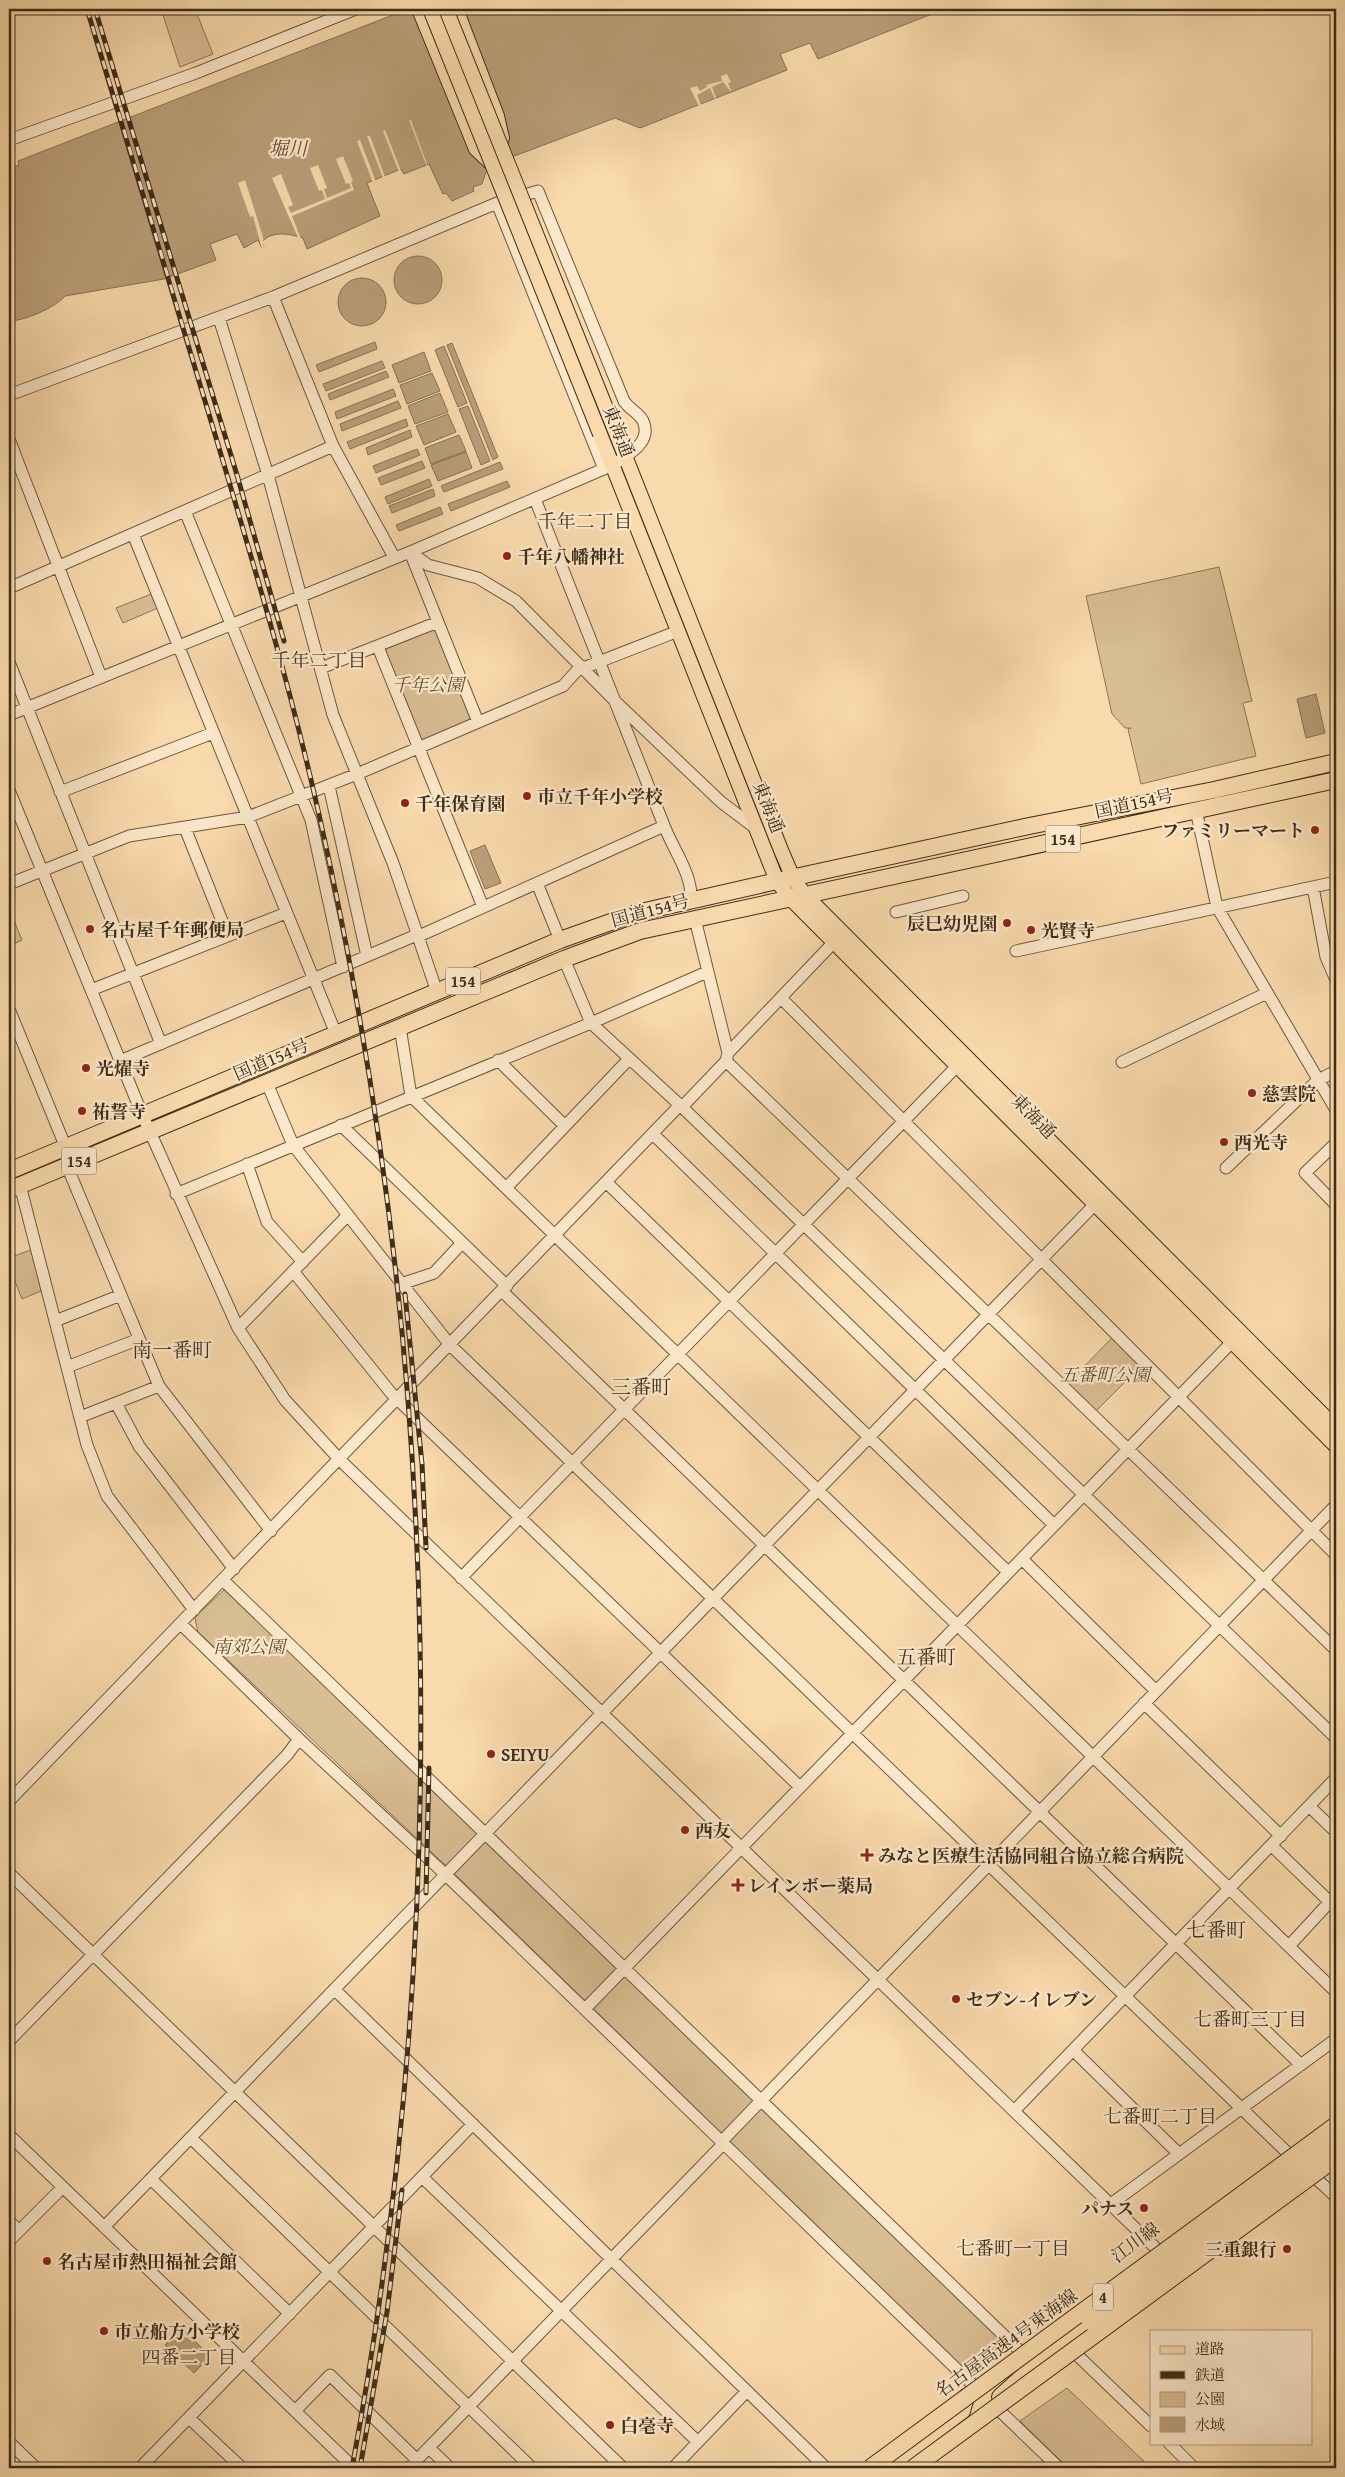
<svg xmlns="http://www.w3.org/2000/svg" width="1345" height="2477" font-family="'Gentium Book Plus','Noto Serif JP',serif">
	<style>
		.green { fill: #d9bd93; stroke: #8c7556 }
		.water { fill: #ba9f7a; stroke: #897153 }
		.pier { fill: #f9daac }
		.lines { fill: none; stroke-linecap: round; stroke-linejoin: round }
		.minor-casing { stroke: #6e583e; stroke-width: 13 }
		.major-casing { stroke: #3f2d19; stroke-width: 16 }
		.highway-casing { stroke: #3f2d19; stroke-width: 18 }
		.minor { stroke: #fbe7c9; stroke-width: 11 }
		.major { stroke: #f9daac; stroke-width: 14 }
		.highway { stroke: #f9daac; stroke-width: 16 }
		.rail-casing { stroke: #3f2d19; stroke-width: 5 }
		.rail { stroke: #fbe7c9; stroke-width: 3; stroke-dasharray: 9; stroke-linecap: butt }
		.major-bridge-casing { stroke: #3f2d19; stroke-width: 16; stroke-linecap: butt }
		.highway-bridge-casing { stroke: #3f2d19; stroke-width: 18; stroke-linecap: butt }
		.major-bridge { stroke: #f9daac; stroke-width: 14 }
		.highway-bridge { stroke: #f9daac; stroke-width: 16 }
		.poi-dot { fill: #8f2418; stroke: #fbe7c9; stroke-width: 2 }
		.labels { text-anchor: middle; dominant-baseline: central; stroke-width: 4.5; stroke-linejoin: round; paint-order: stroke }
		.shield { fill: #fbe7c9; stroke: #77654e; stroke-width: 1 }
		.shield-label { font-size: 16px; font-weight: bold; fill: #3f2d19 }
		.street-label { font-size: 18px; fill: #3f2d19; stroke: #fbe7c9 }
		.poi-label { font-size: 18px; font-weight: bold; fill: #3f2d19; stroke: #fbe7c9; text-anchor: start }
		.park-label { font-size: 18px; font-style: italic; fill: #5e4a31; stroke: #fbe7c9 }
		.water-label { font-size: 19px; font-style: italic; fill: #5e4a31; stroke: #fbe7c9 }
		.neighbourhood-label { font-size: 19px; fill: #3f2d19; stroke: #fbe7c9 }
		.quarter-label { font-size: 20px; fill: #3f2d19; stroke: #fbe7c9 }
	</style>
	<rect width="100%" height="100%" fill="#f9daac"/>
	<filter id="stains"><feTurbulence type="fractalNoise" baseFrequency=".004" numOctaves="4"/><feColorMatrix values="0 0 0 0 .2 0 0 0 0 .09 0 0 0 0 .02 0 0 0 .5 -.17"/></filter>
	<radialGradient id="worn" r=".72"><stop offset=".6" stop-color="#630" stop-opacity="0"/><stop offset="1" stop-color="#630" stop-opacity=".3"/></radialGradient>
	<path class="green" d="M161,9H195L213,54L180,67Z
		M1219,567L1252,701L1243,703L1256,756L1141,784L1128,729L1131,728H1125L1112,714L1086,596Z
		M151,594L158,608L123,623L116,608Z
		M433,630L437,632L471,715L469,720L423,740L418,738L384,653L386,649Z
		M13,918L22,940L9,946V919Z
		M33,1249L41,1291L22,1299L9,1266V1258Z
		M1114,1336L1142,1365L1095,1412L1067,1384Z
		M224,1590L230,1592L998,2336V2345L968,2369L962,2367L461,1880L198,1632L195,1619L197,1615Z
		M1067,2388L1151,2468H1068L1020,2421Z"/>
	<path class="water" d="M408,9H942V10L818,59L810,43L780,54L787,70L640,128L615,118L488,166L482,184L473,187L474,191L452,201L446,193L443,194L429,164L404,174L401,169L367,183L380,216L307,249L303,238C290,234 272,230 262,242L264,247L262,248L258,240L244,248L237,234L210,244L216,260L164,279L65,296C55,308 24,321 9,321V168L19,165L18,161Z
		M394 280a24 24 0 1 1 48 0a24 24 0 1 1-48 0Z
		M338 302a24 24 0 1 1 48 0a24 24 0 1 1-48 0Z
		M375,342L377,349L319,372L316,365Z
		M452,343L498,457L493,460L447,345Z
		M444,346L467,403L458,407L435,350Z
		M424,352L431,371L399,383L392,365Z
		M382,361L385,368L326,391L323,384Z
		M386,371L389,377L330,400L328,394Z
		M432,373L440,391L407,404L400,385Z
		M393,389L396,396L337,419L335,412Z
		M440,393L448,412L415,424L408,406Z
		M398,401L401,408L342,431L340,424Z
		M468,406L490,461L481,465L459,409Z
		M448,414L456,432L424,445L416,426Z
		M406,419L408,426L350,449L347,442Z
		M410,430L412,437L368,455L366,448Z
		M459,435L466,451L431,464L425,448Z
		M417,449L420,455L376,473L373,466Z
		M466,452L472,468L438,481L431,465Z
		M422,461L425,468L381,485L378,478Z
		M500,462L503,469L444,492L441,486Z
		M429,479L432,486L388,504L385,497Z
		M507,481L510,487L451,511L448,504Z
		M433,489L435,496L392,513L389,506Z
		M440,507L443,514L399,531L396,525Z
		M1316,694L1325,733L1306,738L1297,699Z
		M485,845L501,883L485,889L470,851Z
		M182,2328L210,2356L194,2373L165,2345Z"/>
	<path class="pier" d="M727,74L731,82L728,83L732,93L723,82L712,87L716,98L715,99L710,88L697,95L701,105L699,106L690,88L697,86L700,91L707,87L706,85L722,81L721,76Z
		M409,120H411L428,167H427Z
		M385,130L401,171L399,172L383,131Z
		M367,136H370L385,177L383,178Z
		M360,140L376,182L373,183L357,141Z
		M343,156L353,181L351,182L354,190L292,216L301,239L299,240L272,178L281,174L293,205L288,207L291,213L325,199L322,190L319,191L310,168L318,165L327,188L324,189L327,198L351,188L349,183L346,184L336,159Z
		M245,180L263,237L264,248L262,249L253,216L250,217L238,183Z"/>
	<g class="lines">
		<defs>
			<path id="minor" d="M9,140L196,73L356,9
				M273,297L333,446L394,557
				M219,318L268,475L333,715L393,863L437,992
				M9,395L273,297L497,203L604,469
				M9,439L101,677
				M535,499C578,607 621,715 663,823C672,848 693,874 691,901
				M185,511L311,820L343,967
				M133,534L336,1034
				M410,552L428,565L478,578L516,601L619,705L721,802L758,830
				M410,552L478,722
				M9,588L333,446
				M378,647L483,907
				M9,662L161,1044
				M321,668L438,622
				M583,668L678,631
				M9,715L410,552L613,465C627,455 653,443 643,421C639,413 629,409 624,401L538,191L497,203
				M329,786L367,956
				M9,790L142,1114L238,1328L285,1400L340,1460L1166,2258
				M60,792L213,733
				M1196,810L1217,907L1336,1110
				M185,828L228,936
				M537,883L560,940
				M9,884L129,836L248,817L357,774L563,686L581,666
				M1313,887L1326,957L1336,980
				M896,912L963,896
				M695,919L728,1053
				M419,936L664,826
				M1016,951L1336,882
				M564,959L591,1023L682,1107L1336,1738
				M91,990L286,913
				M781,998L1336,1555
				M9,1009L66,1148
				M400,1027L411,1096L1336,1992
				M498,1060L565,1126
				M120,1061L419,934
				M726,1061L1336,1650
				M1122,1062L1267,993
				M267,1083L293,1145L450,1345L1296,2161
				M682,1107L726,1061L728,1053L834,942
				M341,1125L507,1286
				M653,1134L1054,1525
				M1336,1143L1305,1173L1336,1205
				M247,1164L267,1222L303,1262
				M67,1166L159,1386L271,1531
				M1226,1168L1318,1080L1336,1071
				M606,1182L1008,1572
				M20,1185L87,1445L107,1496L194,1610
				M506,1188L629,1059
				M176,1194L591,1023L707,972
				M293,1271L391,1393L800,1787
				M401,1284L434,1273L462,1243
				M502,1291L1301,2065
				M55,1321L121,1295
				M238,1328L347,1216
				M67,1367L139,1339
				M116,1403L139,1446L234,1569
				M80,1417L159,1386
				M1022,1559L1156,1691
				M461,1578L957,1066
				M223,1580L1020,2351
				M181,1624L299,1739L446,1875L973,2385
				M1144,1703L1281,1836
				M9,1801L679,1106
				M1309,1806L1336,1832
				M1271,1845L1336,1908
				M9,1873L623,2468
				M1289,1946L1336,1895
				M335,1990L826,2468
				M585,2009L1232,1342
				M9,2041L287,1755L299,1739
				M1073,2050L1179,2154
				M1014,2111L1336,1778
				M9,2135L354,2468
				M191,2138L532,2468
				M722,2141L1336,1505
				M1308,2171L1336,2197
				M422,2177L698,2442
				M151,2179L290,2314
				M1111,2204L1336,2039
				M9,2221L19,2231
				M104,2227L1101,1198
				M9,2241L63,2187
				M1077,2355L1151,2426
				M295,2411L330,2375L417,2460
				M1001,2412L1059,2468
				M189,2418L242,2468
				M9,2442L36,2468
				M1169,2443L1194,2468
				M429,2448L450,2468
				M140,2468L473,2124
				M409,2468L724,2143
				M673,2468L747,2391"/>
			<path id="major" d="M419,9L476,149L492,164
				M456,9L497,116L502,138
				M614,428L781,850L793,878L805,895L1336,1428
				M600,434L777,881L790,898L1336,1446"/>
			<path id="highway" d="M9,1171L560,940L636,913L777,881L1029,826L1214,790L1336,762
				M9,1190L564,959L640,931L1336,780
				M1000,2397L1050,2352L1090,2322
				M887,2468L962,2411L966,2397"/>
		</defs>
		<use href="#minor" class="minor-casing"/>
		<use href="#major" class="major-casing"/>
		<use href="#highway" class="highway-casing"/>
		<use href="#minor" class="minor"/>
		<use href="#major" class="major"/>
		<use href="#highway" class="highway"/>
		<defs>
			<path id="rail" d="M87,9C130,149 172,290 214,431C252,559 291,688 320,819C442,1364 454,1920 352,2468
				M95,9L237,475L284,641
				M405,1294L422,1464L426,1548
				M426,1893L429,1768
				M360,2468L387,2312L402,2190"/>
		</defs>
		<use href="#rail" class="rail-casing"/>
		<use href="#rail" class="rail"/>
		<defs>
			<path id="major-bridge" d="M430,9L600,434
				M446,9L614,428"/>
			<path id="highway-bridge" d="M1090,2322L1334,2143
				M870,2468L1336,2125
				M913,2468L1336,2158"/>
		</defs>
		<use href="#major-bridge" class="major-bridge-casing"/>
		<use href="#highway-bridge" class="highway-bridge-casing"/>
		<use href="#major-bridge" class="major-bridge"/>
		<use href="#highway-bridge" class="highway-bridge"/>
	</g>
	<g class="poi-dot">
		<circle cx="507" cy="556" r="5"/>
		<circle cx="527" cy="796" r="5"/>
		<circle cx="405" cy="803" r="5"/>
		<circle cx="1315" cy="830" r="5"/>
		<circle cx="1007" cy="923" r="5"/>
		<circle cx="90" cy="929" r="5"/>
		<circle cx="1031" cy="930" r="5"/>
		<circle cx="86" cy="1068" r="5"/>
		<circle cx="1252" cy="1093" r="5"/>
		<circle cx="82" cy="1111" r="5"/>
		<circle cx="1224" cy="1142" r="5"/>
		<circle cx="491" cy="1754" r="5"/>
		<circle cx="685" cy="1830" r="5"/>
		<path d="M864.5 1847.5h5v5h5v5h-5v5h-5v-5h-5v-5h5z"/>
		<path d="M735.5 1877.5h5v5h5v5h-5v5h-5v-5h-5v-5h5z"/>
		<circle cx="956" cy="1999" r="5"/>
		<circle cx="1144" cy="2208" r="5"/>
		<circle cx="1287" cy="2249" r="5"/>
		<circle cx="47" cy="2261" r="5"/>
		<circle cx="104" cy="2331" r="5"/>
		<circle cx="610" cy="2425" r="5"/>
	</g>
	<g class="labels">
		<g class="shield">
			<rect x="1045.5" y="825.5" width="35" height="27" rx="4"/>
			<rect x="445.5" y="967.5" width="35" height="27" rx="4"/>
			<rect x="61.5" y="1147.5" width="35" height="27" rx="4"/>
			<rect x="1093" y="2283.5" width="20" height="27" rx="4"/>
		</g>
		<g class="shield-label">
			<text x="1063" y="839">154</text>
			<text x="463" y="981">154</text>
			<text x="79" y="1161">154</text>
			<text x="1103" y="2297">4</text>
		</g>
		<g class="street-label">
			<text transform="translate(619 431) rotate(68)">東海通</text>
			<text transform="translate(1134 803) rotate(-12)">国道154号</text>
			<text transform="translate(769 807) rotate(68)">東海通</text>
			<text transform="translate(650 910) rotate(-15)">国道154号</text>
			<text transform="translate(271 1059) rotate(-23)">国道154号</text>
			<text transform="translate(1034 1116) rotate(45)">東海通</text>
			<text transform="translate(1135 2242) rotate(-36)">江川線</text>
			<text transform="translate(1006 2343) rotate(-36)">名古屋高速4号東海線</text>
		</g>
		<g class="poi-label">
			<text x="517" y="556">千年八幡神社</text>
			<text x="537" y="796">市立千年小学校</text>
			<text x="415" y="803">千年保育園</text>
			<text x="1305" y="830" text-anchor="end">ファミリーマート</text>
			<text x="997" y="923" text-anchor="end">辰巳幼児園</text>
			<text x="100" y="929">名古屋千年郵便局</text>
			<text x="1041" y="930">光賢寺</text>
			<text x="96" y="1068">光燿寺</text>
			<text x="1262" y="1093">慈雲院</text>
			<text x="92" y="1111">祐誓寺</text>
			<text x="1234" y="1142">西光寺</text>
			<text x="501" y="1754">SEIYU</text>
			<text x="695" y="1830">西友</text>
			<text x="878" y="1855">みなと医療生活協同組合協立総合病院</text>
			<text x="748" y="1885">レインボー薬局</text>
			<text x="966" y="1999">セブン-イレブン</text>
			<text x="1134" y="2208" text-anchor="end">パナス</text>
			<text x="1277" y="2249" text-anchor="end">三重銀行</text>
			<text x="57" y="2261">名古屋市熱田福祉会館</text>
			<text x="114" y="2331">市立船方小学校</text>
			<text x="620" y="2425">白毫寺</text>
		</g>
		<g class="park-label">
			<text x="428" y="684">千年公園</text>
			<text x="1105" y="1374">五番町公園</text>
			<text x="249" y="1646">南郊公園</text>
		</g>
		<g class="water-label">
			<text x="288" y="148">堀川</text>
		</g>
		<g class="neighbourhood-label">
			<text x="585" y="521">千年二丁目</text>
			<text x="319" y="660">千年二丁目</text>
			<text x="1250" y="2019">七番町三丁目</text>
			<text x="1160" y="2116">七番町二丁目</text>
			<text x="1013" y="2248">七番町一丁目</text>
			<text x="189" y="2357">四番二丁目</text>
		</g>
		<g class="quarter-label">
			<text x="172" y="1349">南一番町</text>
			<text x="641" y="1386">三番町</text>
			<text x="926" y="1656">五番町</text>
			<text x="1216" y="1929">七番町</text>
		</g>
	</g>
	<rect width="1345" height="2477" fill="none" stroke="#f9daac" stroke-width="30"/>
	<rect x="10" y="10" width="1325" height="2457" fill="none" stroke="#3f2d19" stroke-width="2.5"/>
	<rect x="15" y="15" width="1315" height="2447" fill="none" stroke="#3f2d19"/>
	<rect x="1150" y="2330" width="162" height="115" fill="#fbe7c9" stroke="#b09d83"/>
	<rect x="1160" y="2346" width="25" height="8" fill="#f9daac" stroke="#b09d83"/>
	<text x="1195" y="2354" font-size="15" fill="#3f2d19">道路</text>
	<rect x="1160" y="2371" width="25" height="8" fill="#3f2d19" stroke="#b09d83"/>
	<text x="1195" y="2380" font-size="15" fill="#3f2d19">鉄道</text>
	<rect x="1160" y="2392" width="25" height="15" fill="#d9bd93" stroke="#b09d83"/>
	<text x="1195" y="2404" font-size="15" fill="#3f2d19">公園</text>
	<rect x="1160" y="2417" width="25" height="15" fill="#ba9f7a" stroke="#b09d83"/>
	<text x="1195" y="2430" font-size="15" fill="#3f2d19">水域</text>
	<rect width="100%" height="100%" filter="url(#stains)"/>
	<rect width="100%" height="100%" fill="url(#worn)"/>
</svg>
